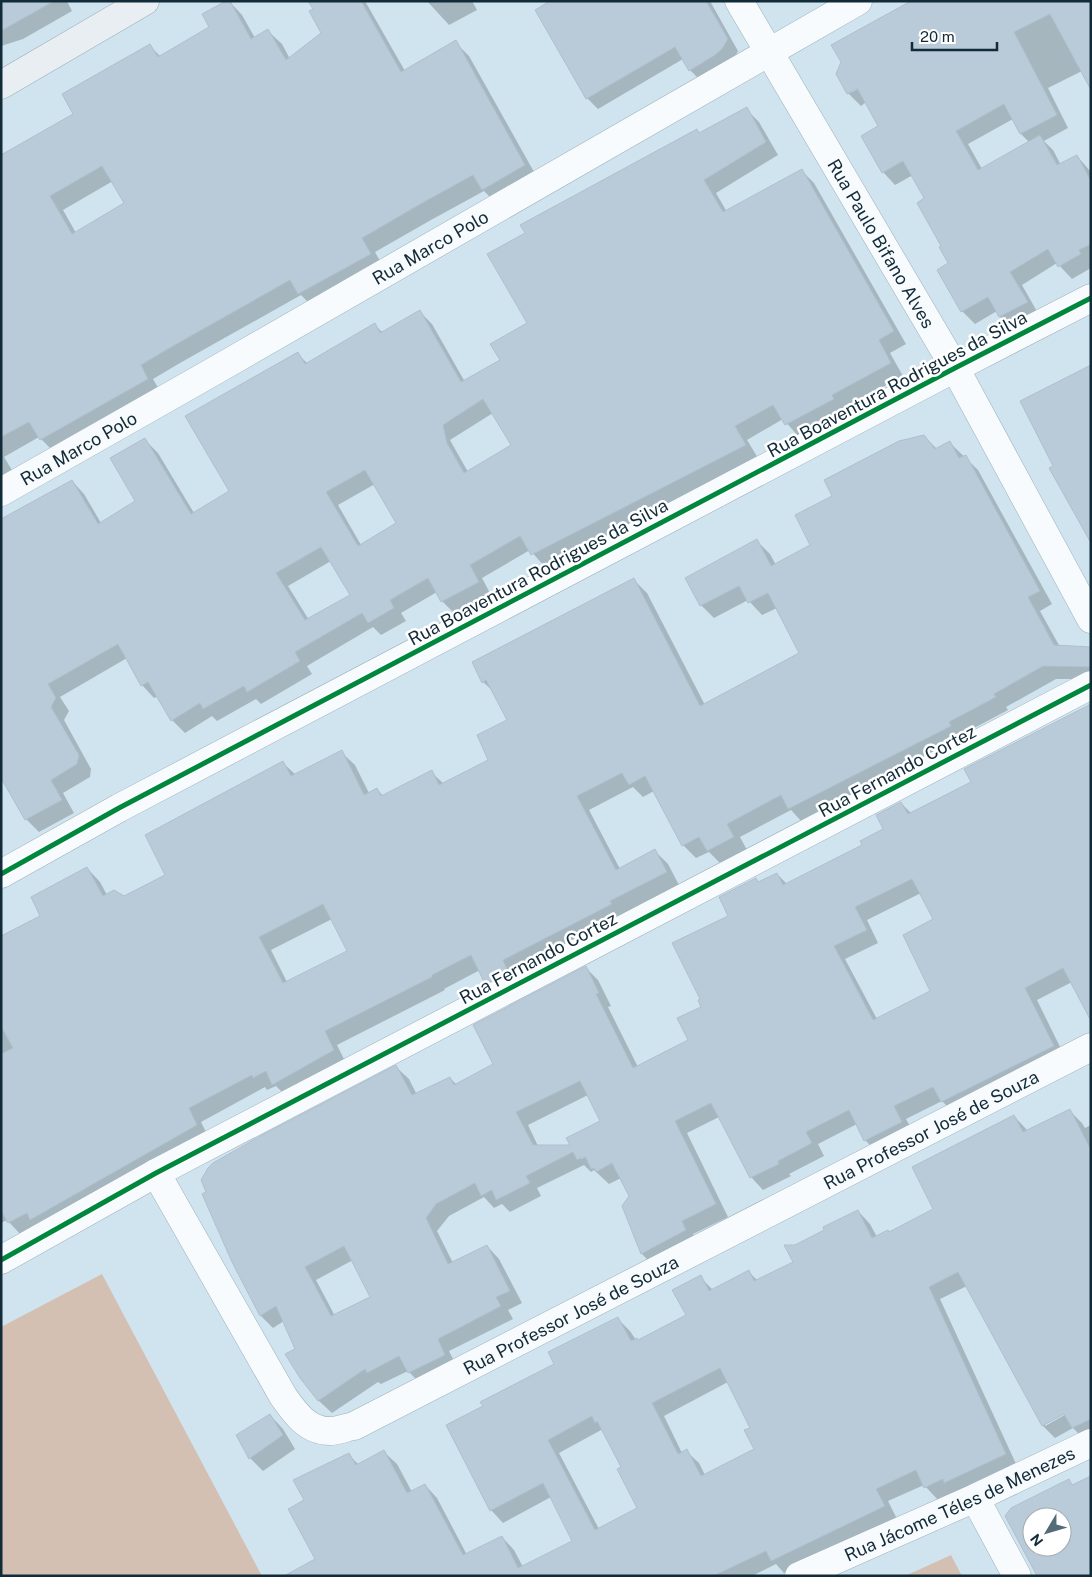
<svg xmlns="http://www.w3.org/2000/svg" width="1092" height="1577" font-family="'Public Sans',sans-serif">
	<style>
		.green { fill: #d4c0b3 }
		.shadow { fill: #0003; fill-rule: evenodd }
		.building { fill: #b9cbd8; stroke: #afbfcd; fill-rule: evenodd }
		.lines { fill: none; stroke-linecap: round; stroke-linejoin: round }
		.street-casing { stroke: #9bb0bb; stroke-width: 29 }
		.secondary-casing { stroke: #9bb0bb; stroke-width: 29 }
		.street { stroke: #f8fbfd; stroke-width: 28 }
		.secondary { stroke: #e9eef2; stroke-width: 28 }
		.cycleway-casing { stroke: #fff; stroke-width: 8 }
		.cycleway { stroke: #00873e; stroke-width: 5 }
		.labels { text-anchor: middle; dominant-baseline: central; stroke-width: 5; stroke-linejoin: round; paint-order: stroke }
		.street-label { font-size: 18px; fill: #122b38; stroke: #fff }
	</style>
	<rect width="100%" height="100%" fill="#d0e4ef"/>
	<path class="green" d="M102,1274L262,1576H1V1327Z
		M951,1555L962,1576H905Z"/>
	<path class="shadow" d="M1,1H67L72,11L23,39L1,46Z
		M229,1L242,15L255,38L268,31L282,44L290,59L323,33L310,1H365L405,71L455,42L469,56L538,179L496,203L484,191L431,220L375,252L384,268L313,307L301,295L180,363L153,379L161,393L55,453L39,437L4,457L15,475L1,483V152L4,155L75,114L150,46L161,57L211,28ZM113,181L125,204L76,233L63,210Z
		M427,1H472L477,10L449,25Z
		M601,1H710L738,51L733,60L701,81L690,70L683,59L598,109L587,98Z
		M1091,1L1082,71L1048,88L1068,128L1044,141L1053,150L1061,165L1077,156L1091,172V268L1072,279L1057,263L1022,285L1039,315L1013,329L1000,317L997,311L975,324L962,311L950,264L926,199L913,175L895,185L883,172L880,127L866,102L861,106L848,93L838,74ZM862,84L863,86L850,93V90ZM1013,119L1021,134L1030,143L982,169L968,144Z
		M746,109L759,122L778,155L716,193L727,212L801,170L814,183L906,344L890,353L903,376L844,408L846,412L799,437L783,419L747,440L758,458L545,567L530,550L482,578L491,595L455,614L442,601L437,592L401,613L406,621L381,635L373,627L307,666L312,674L261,704L256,699L217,721L212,716L185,733L172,720L158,696L154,698L142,685L127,658L60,697L69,711L64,720L91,769L90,777L63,793L74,813L39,832L26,819L72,481L84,494L101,523L136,502L145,440L158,453L194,513L230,491L298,354L308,364L375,325L383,333L420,312L432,324L465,382L501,361L529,323L700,134ZM493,413L513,446L468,472L450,440ZM375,484L398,524L361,545L338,505ZM331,561L352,595L309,620L288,586Z
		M924,436L937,449L949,442L978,470L1052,604L1040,611L1060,647L1091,648V679H1056L1006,707L1008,710L961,735L963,739L802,822L791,810L740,837L747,850L721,864L709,852L696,858L683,845L654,791L643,797L633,787L589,810L620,869L655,851L668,864L679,885L622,914L624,918L499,996L486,983L480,970L444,989L445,990L337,1045L346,1063L287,1097L276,1086L267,1090L265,1087L201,1122L209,1138L22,1236L7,1220L1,1223V938L42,917L87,868L100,882L107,895L124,898L167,875L283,763L296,775L341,752L355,765L369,793L377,789L384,797L431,772L444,784L490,761L508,721L494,692L483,682L474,663L634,580L647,593L705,705L801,653L777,608L762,615L748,600L714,618L701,605L757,541L770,554L776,565L812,546L833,496ZM332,919L348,951L287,982L271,950Z
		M972,782L1072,982L1037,1000L1066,1059L955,1114L942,1101L906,1119L914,1134L878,1153L865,1140L857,1124L818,1144L824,1156L789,1174L791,1176L763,1190L751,1177L719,1117L687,1133L728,1217L693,1234L698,1243L654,1266L642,1254L623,1207L630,1196L621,1178L609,1184L594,1170L591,1172L584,1165L537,1188L541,1196L510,1212L502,1204L494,1208L484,1197L449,1216L437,1231L453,1263L487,1246L499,1259L522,1303L508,1310L513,1319L449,1351L457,1367L422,1385L408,1371L381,1384L378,1382L332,1413L319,1401L301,1378L296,1350L284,1321L273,1328L261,1316L396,1067L409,1079L417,1095L450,1078L457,1085L495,1065L586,968L598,980L611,1006L608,1007L638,1067L690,1041L703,1007L730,916L756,879L759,883L777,874L787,884L864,846L885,830L901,803L911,813ZM921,893L935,920L932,991L877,1019L845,959L878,943L867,920ZM588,1095L602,1122L572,1147L538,1146L528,1125ZM591,1154L581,1159V1157ZM353,1260L371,1298L335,1316L316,1280Z
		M1069,1110L1082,1123L1085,1128L1091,1125V1438L1085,1440L1073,1428L1055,1438L1043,1426L967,1286L940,1299L1017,1466L958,1494L955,1492L938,1500L924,1485L888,1501L897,1519L784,1573L776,1564L752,1576H302L317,1559L306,1500L348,1454L359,1465L384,1452L397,1464L412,1492L425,1485L437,1498L467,1555L502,1537L514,1550L523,1567L574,1541L551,1497L503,1523L491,1510L484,1406L556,1364L618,1319L630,1331L636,1340L639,1341L687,1315L700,1277L713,1290L749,1272L758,1281L795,1262V1246L826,1231L858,1211L870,1224L877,1237L889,1233L935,1210L1014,1116L1028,1131ZM728,1382L751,1428L755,1450L705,1475L699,1463L686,1451L682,1453L664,1416ZM1069,1410L1070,1412L1045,1426V1423ZM603,1429L623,1468L639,1509L599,1529L559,1453Z
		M270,1415L283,1429L295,1449L263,1471L250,1458Z"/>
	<path class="building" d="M1,1H54L1,31Z
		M226,1H230L251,39L268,29L286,60L321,33L309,11L313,9L308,1H361L401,72L456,40L525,165L482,190L473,175L417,206L362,238L371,254L298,294L290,280L166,350L141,365L148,379L40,440L29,422L1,437V155L73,114L62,94L150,44L158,57L209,27L202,14ZM102,166L124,203L72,234L50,196Z
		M550,1H706L728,39L722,49L715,55L689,71L675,47L586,99L535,10Z
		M911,1H1091V90L1050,14L1014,32L1057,115L1020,134L1004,104L956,131L978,170L1040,135L1057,165L1077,155L1091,181V244L1079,250L1081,254L1058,267L1048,249L1010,272L1028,302L999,317L988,297L961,312L937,270L948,263L939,247L941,246L917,203L924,198L903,161L882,173L861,136L878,126L857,88L847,94L836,74L841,62L831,45Z
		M747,107L766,142L704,180L723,212L802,169L894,331L879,340L891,363L832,395L834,399L785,425L773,405L735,426L746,445L531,555L520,536L470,565L479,582L441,602L428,578L390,600L394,608L368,623L362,613L295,652L300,661L247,692L244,686L203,709L200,703L171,721L148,682L141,686L118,644L48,684L56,698L51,707L79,755L77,764L51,780L62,800L25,820L1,778V519L72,480L98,524L135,501L110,458L145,438L191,514L229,491L185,416L298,352L305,364L375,323L380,333L420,310L461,382L500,360L490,344L527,323L487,254L525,233L520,225L697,129L699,133ZM483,399L511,445L464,473L447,443L443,425ZM365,470L396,523L358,546L326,492ZM321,547L350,595L305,620L276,573Z
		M1091,365V543L1049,468L1053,466L1020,401Z
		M924,435L935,449L950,441L959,458L966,455L1040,591L1028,597L1054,645L1091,647V667L1043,666L994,694L996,697L949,722L951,726L788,809L781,795L727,824L734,837L707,851L699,837L682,846L645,776L629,785L622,773L577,796L616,870L655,849L667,872L610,901L612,904L503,960L508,972L485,984L471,955L432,975V977L325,1031L334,1050L272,1085L266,1071L253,1078L252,1075L189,1108L197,1125L30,1220L27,1213L8,1223L1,1211V1054L13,1048L1,1026V936L40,916L31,897L87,867L103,896L114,890L124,896L165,875L145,835L283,761L291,776L342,750L364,795L377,788L381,796L432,770L439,785L488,760L477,735L507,720L486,680L482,683L472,662L634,578L700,706L799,653L768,593L748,603L739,586L700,606L685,578L757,539L771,566L810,545L795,515L832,496L824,480L899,441ZM323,904L347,951L283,983L259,937Z
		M1091,704V1021L1063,968L1025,988L1054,1046L941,1102L933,1087L894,1106L902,1122L864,1141L849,1110L806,1132L812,1143L778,1161L779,1164L750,1178L711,1103L675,1121L716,1204L682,1221L686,1230L641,1254L622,1206L629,1196L612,1163L596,1172L594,1168L591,1169L585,1156L577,1160L573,1152L526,1176L530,1183L496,1200L492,1190L481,1196L475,1183L436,1204L426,1218L448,1264L487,1245L510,1291L496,1297L501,1306L438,1339L445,1355L408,1373L399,1356L367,1373L365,1369L318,1401L300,1378L285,1354L295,1349L276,1306L260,1316L232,1262L202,1194L206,1192L201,1180L208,1168L213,1163L262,1135L396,1065L412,1095L450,1077L454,1085L493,1064L473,1025L586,966L599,993L596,994L633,1068L688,1040L677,1018L701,1007L698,1000L700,999L672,943L728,916L719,897L756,878L758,882L777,873L783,885L862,845L860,841L883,829L876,815L901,802L908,814L971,782L964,769ZM912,879L933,919L903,935L930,991L873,1020L834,946L867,930L855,907ZM580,1081L600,1121L566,1138L570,1145H533L516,1112ZM344,1246L370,1297L331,1316L305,1267Z
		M1070,1109L1091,1150V1419L1072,1428L1064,1414L1042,1426L958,1272L929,1287L1006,1454L944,1483L943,1479L924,1488L916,1470L876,1489L885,1506L771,1561L766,1551L713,1576H284L315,1559L288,1509L304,1500L293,1480L349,1453L356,1465L384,1450L407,1493L425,1484L463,1555L502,1536L518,1568L572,1541L543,1483L490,1511L446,1425L483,1406L480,1402L554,1364L548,1352L618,1317L631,1341L637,1338L638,1340L686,1315L672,1290L701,1275L709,1291L749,1270L754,1281L793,1262L784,1245H795L824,1230L823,1227L858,1210L872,1238L888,1230L889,1232L933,1209L912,1167L1014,1115L1023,1132ZM720,1368L750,1428L744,1430L754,1449L701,1476L687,1449L678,1454L652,1403ZM592,1416L595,1423L597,1421L621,1467L617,1469L637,1508L595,1530L548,1440Z
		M270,1414L283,1435L249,1459L236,1435Z
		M1091,1476V1576H1037L1005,1516L1011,1508L1069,1479L1072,1485ZM1032,1517H1062V1547H1032Z"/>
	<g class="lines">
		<defs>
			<g id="street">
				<path id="s1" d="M739,1L955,368L1091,619"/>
				<path id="s2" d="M1,492L209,374L858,1"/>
				<path d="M1,874L119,808L955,368L1091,298"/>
				<path id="s3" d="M156,1173L283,1396C295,1413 307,1431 330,1431C338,1431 347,1427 354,1426L1091,1047"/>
				<path d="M1,1260L156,1173L1091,685"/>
				<path d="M975,1498L1017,1576"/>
				<path id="s4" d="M799,1576L975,1498L1091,1443"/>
			</g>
			<path id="secondary" d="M1,85L145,1"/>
		</defs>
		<use href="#street" class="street-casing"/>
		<use href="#secondary" class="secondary-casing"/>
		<use href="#street" class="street"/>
		<use href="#secondary" class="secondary"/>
		<defs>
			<path id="cycleway" d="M1,874L119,808L955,368L1091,298
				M1,1260L156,1173L1091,685"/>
		</defs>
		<use href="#cycleway" class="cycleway-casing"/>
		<use href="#cycleway" class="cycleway"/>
	</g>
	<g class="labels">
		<g class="street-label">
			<text stroke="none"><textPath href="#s1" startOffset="281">Rua Paulo Bifano Alves</textPath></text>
			<text stroke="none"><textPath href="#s2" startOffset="494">Rua Marco Polo</textPath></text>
			<text transform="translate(897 384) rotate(-28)">Rua Boaventura Rodrigues da Silva</text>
			<text stroke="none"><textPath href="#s2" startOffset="89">Rua Marco Polo</textPath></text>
			<text transform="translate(538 572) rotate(-28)">Rua Boaventura Rodrigues da Silva</text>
			<text transform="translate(897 771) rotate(-28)">Rua Fernando Cortez</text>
			<text transform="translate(538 958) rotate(-28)">Rua Fernando Cortez</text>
			<text stroke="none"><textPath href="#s3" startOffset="991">Rua Professor José de Souza</textPath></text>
			<text stroke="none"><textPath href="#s3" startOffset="586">Rua Professor José de Souza</textPath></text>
			<text stroke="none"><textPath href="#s4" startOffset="176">Rua Jácome Téles de Menezes</textPath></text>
		</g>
	</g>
	<rect width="1092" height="1577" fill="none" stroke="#122b38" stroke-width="5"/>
	<g transform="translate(1047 1532) rotate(232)"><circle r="24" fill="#ffffff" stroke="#a0aaaf"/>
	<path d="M0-4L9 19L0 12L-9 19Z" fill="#546c78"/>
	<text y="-8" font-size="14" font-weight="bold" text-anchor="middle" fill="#122b38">N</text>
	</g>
	<path d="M912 42v8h85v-8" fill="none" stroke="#122b38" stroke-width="2.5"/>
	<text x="920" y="42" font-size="15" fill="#122b38" stroke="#ffffff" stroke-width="4" paint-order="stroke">20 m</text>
</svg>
